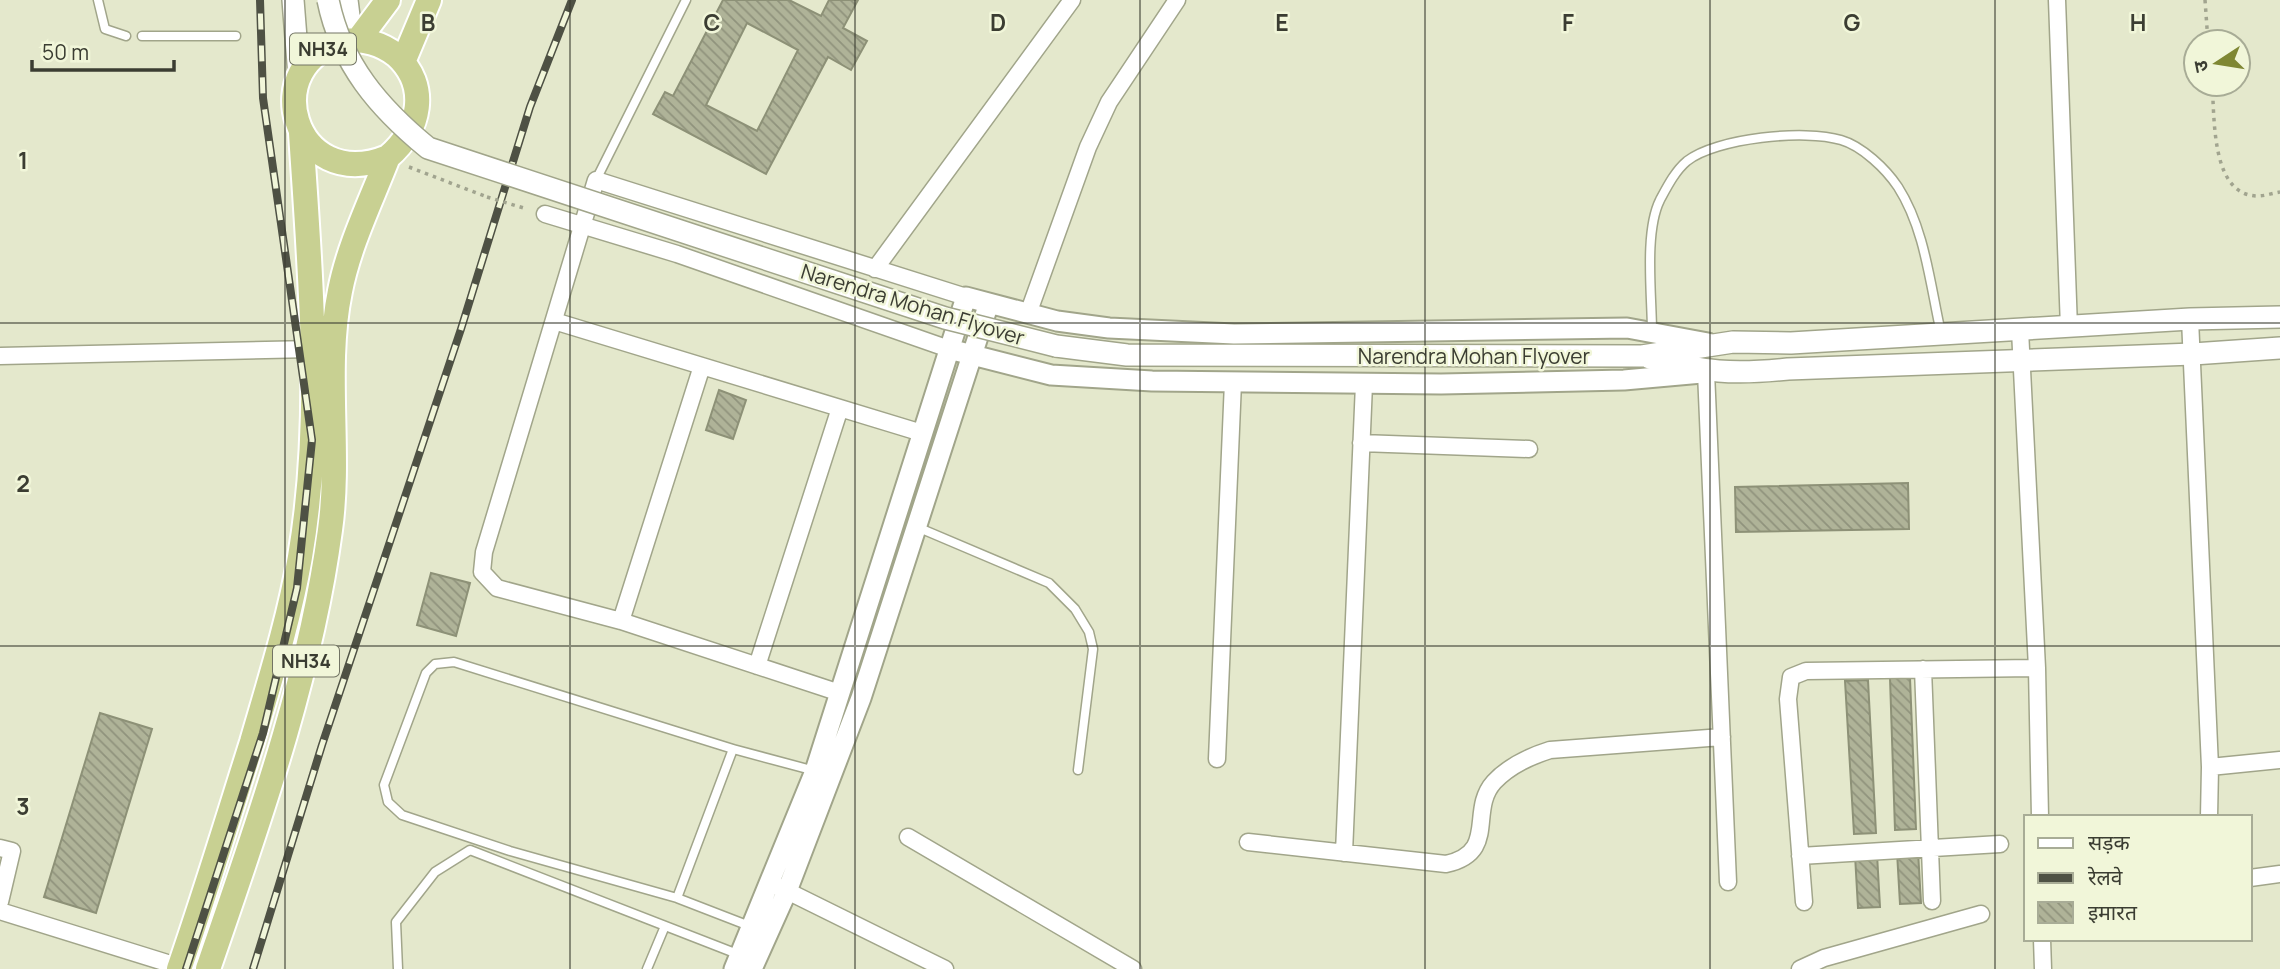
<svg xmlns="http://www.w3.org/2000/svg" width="2280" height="969" font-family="Manrope,'Noto Sans Devanagari',sans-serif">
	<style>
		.building { fill: url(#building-back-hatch); stroke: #8d9177; stroke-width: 2; fill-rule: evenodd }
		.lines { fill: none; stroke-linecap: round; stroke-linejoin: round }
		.service-casing { stroke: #a1a58a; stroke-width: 11 }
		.minor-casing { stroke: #a1a58a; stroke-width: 19 }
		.tertiary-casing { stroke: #a1a58a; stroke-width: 23 }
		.secondary-casing { stroke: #a1a58a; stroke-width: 24 }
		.trunk-casing { stroke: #fff; stroke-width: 28 }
		.path { stroke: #a1a48f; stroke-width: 3.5; stroke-dasharray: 3.5 5; stroke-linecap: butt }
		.service { stroke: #fff; stroke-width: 8 }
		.minor { stroke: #fff; stroke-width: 16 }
		.tertiary { stroke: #fff; stroke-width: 19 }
		.secondary { stroke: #fff; stroke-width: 21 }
		.trunk { stroke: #c8d092; stroke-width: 24 }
		.rail-casing { stroke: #4e5144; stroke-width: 8 }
		.rail { stroke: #f1f6d9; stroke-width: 5; stroke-dasharray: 16; stroke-linecap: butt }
		.secondary-bridge-casing { stroke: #a1a58a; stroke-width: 24; stroke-linecap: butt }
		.path-bridge { stroke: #a1a48f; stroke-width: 3.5; stroke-dasharray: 3.5 5; stroke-linecap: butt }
		.secondary-bridge { stroke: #fff; stroke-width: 21 }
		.grid { fill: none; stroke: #3b3d32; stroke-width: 2; stroke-opacity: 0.55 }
		.labels { text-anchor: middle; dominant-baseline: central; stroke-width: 5; stroke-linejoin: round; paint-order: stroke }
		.shield { fill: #f1f6d9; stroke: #727464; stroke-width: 2 }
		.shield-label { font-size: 19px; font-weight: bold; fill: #3b3d32 }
		.street-label { font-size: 21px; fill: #3b3d32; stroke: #f1f6d9 }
		.grid-label { font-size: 23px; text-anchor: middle; font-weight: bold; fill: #3b3d32; stroke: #f1f6d9; stroke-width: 5; stroke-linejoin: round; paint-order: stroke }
	</style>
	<defs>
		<pattern id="building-back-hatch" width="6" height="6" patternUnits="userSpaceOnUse" patternTransform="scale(1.75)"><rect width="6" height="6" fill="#afb398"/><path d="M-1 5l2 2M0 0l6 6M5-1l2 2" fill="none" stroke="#90937d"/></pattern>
	</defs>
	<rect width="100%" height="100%" fill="#e4e8cc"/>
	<path class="building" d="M723,0H789L821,16L829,0H858L843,28L867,41L851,70L828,57L766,174L653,114L665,92L673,96ZM747,23L798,50L757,131L706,105Z
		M719,390L746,400L733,439L706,430Z
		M1908,483L1909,529L1736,532L1735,487Z
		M431,573L470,583L456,636L417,625Z
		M1890,678H1910L1916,829L1895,830Z
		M1868,680L1876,833L1854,834L1845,681Z
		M100,713L152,729L96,913L44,897Z
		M1918,851L1921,903L1900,904L1897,852Z
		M1877,854L1880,907L1858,908L1855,855Z"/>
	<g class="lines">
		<defs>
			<path id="service" d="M98,0L105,29L126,36
				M142,36H236
				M596,180L686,0
				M1652,332C1652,296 1644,232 1660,200C1667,187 1675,171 1687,161C1716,138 1805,129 1841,140C1862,146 1886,169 1898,187C1925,229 1930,284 1941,333
				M917,527L1049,583L1075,609L1089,632L1093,649L1078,770
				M733,749L677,898L510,851L402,815L388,802L384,785L426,673L435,664L454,662L733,749L815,771
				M677,898L752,927
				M398,969L396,922L435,872L470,850L740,955
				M647,969L665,926"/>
			<path id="minor" d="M2057,0L2069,328
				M545,214L677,254L949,349
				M875,269L1072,0
				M1028,314L1088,147L1109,102L1177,0
				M2190,319L2210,767L2209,817
				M554,321L922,433
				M2020,330L2037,668L2040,817
				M0,356L312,349
				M1706,372L1728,882
				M1361,443L1529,449
				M621,621L702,366
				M757,666L840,408
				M1923,669L1932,901
				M840,693L621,621L497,588L482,572L484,552L596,180L966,297
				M1217,759L1233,382
				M2210,767L2280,760
				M908,837L1133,969
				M1248,842L1446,864C1499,852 1468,811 1494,782C1508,767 1531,756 1550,750L1722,737
				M0,848L12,851L0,902
				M1344,853L1364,384
				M1800,856L2000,844
				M2250,878L2280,874
				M771,883L945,969
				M1804,902L1788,699L1791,677L1806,671L2037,668
				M0,911L180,967
				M2042,939L2043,969
				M1800,969L1824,958L1981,914"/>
			<path id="tertiary" d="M949,349L1051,375L1152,381L1441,384L1624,380L1702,373
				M734,969L815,771L966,297L1057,321L1109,328L1234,334L1627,328L1708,343
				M752,969L787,891L861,698L986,312"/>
			<path id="secondary" d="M293,0L299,76
				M347,0L352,40
				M1056,346L1127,355L1642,356L1733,342L1791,343L2190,319L2280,317
				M1650,358C1706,372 1731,375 1788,369L2193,354L2280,348"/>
			<path id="trunk" d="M358,40L388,0
				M403,62L429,0
				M179,969C205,894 228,818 252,742C270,680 289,620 300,557C324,418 310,273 301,133
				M208,969C257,826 310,680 330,530C341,452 324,369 340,291C349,245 371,201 388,157C420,130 430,86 396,55C382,44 363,38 346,41C255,61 293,196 388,157"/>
		</defs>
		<use href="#service" class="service-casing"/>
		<use href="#minor" class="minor-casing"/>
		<use href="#tertiary" class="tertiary-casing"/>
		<use href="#secondary" class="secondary-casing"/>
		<use href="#trunk" class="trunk-casing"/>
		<path class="path" d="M2205,0L2208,42
			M2212,84C2215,116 2210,196 2258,196C2265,196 2273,193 2280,192
			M409,167L487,197"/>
		<use href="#service" class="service"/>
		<use href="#minor" class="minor"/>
		<use href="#tertiary" class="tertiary"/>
		<use href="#secondary" class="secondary"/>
		<use href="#trunk" class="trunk"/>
		<defs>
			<path id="rail" d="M186,969L263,733L297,588L312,440L263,98L260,0
				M253,969L322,745L461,329L530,107L572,0"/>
		</defs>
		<use href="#rail" class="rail-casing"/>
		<use href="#rail" class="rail"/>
		<defs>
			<path id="secondary-bridge" d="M328,0C341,64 379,108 428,148L945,318L1056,346"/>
		</defs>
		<use href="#secondary-bridge" class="secondary-bridge-casing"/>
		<path class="path-bridge" d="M487,197L527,209"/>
		<use href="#secondary-bridge" class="secondary-bridge"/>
	</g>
	<path class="grid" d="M285,0V969M570,0V969M855,0V969M1140,0V969M1425,0V969M1710,0V969M1995,0V969M0,323H2280M0,646H2280"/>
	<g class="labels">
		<g class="shield">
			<rect x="290" y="33.5" width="66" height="31" rx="5"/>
			<rect x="273" y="645.5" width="66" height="31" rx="5"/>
		</g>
		<g class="shield-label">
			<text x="323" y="49">NH34</text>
			<text x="306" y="661">NH34</text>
		</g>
		<g class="street-label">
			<text transform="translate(913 304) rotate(17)">Narendra Mohan Flyover</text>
			<text x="1474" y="356">Narendra Mohan Flyover</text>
		</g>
	</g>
	<g class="grid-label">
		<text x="428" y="31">B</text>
		<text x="712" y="31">C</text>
		<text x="998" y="31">D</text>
		<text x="1282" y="31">E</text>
		<text x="1568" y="31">F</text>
		<text x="1852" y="31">G</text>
		<text x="2138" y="31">H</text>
		<text x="23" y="169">1</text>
		<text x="23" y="492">2</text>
		<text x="23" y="815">3</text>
	</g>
	<rect x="2024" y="815" width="228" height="126" fill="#f1f6d9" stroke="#a8ac96" stroke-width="2"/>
	<rect x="2038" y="838" width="35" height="10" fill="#ffffff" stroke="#a8ac96" stroke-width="2"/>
	<text x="2088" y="850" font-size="21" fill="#3b3d32">सड़क</text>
	<rect x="2038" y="873" width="35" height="10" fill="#4e5144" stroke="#a8ac96" stroke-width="2"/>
	<text x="2088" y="885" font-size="21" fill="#3b3d32">रेलवे</text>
	<rect x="2038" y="902" width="35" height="21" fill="url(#building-back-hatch)" stroke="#a8ac96" stroke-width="2"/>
	<text x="2088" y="920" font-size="21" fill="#3b3d32">इमारत</text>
	<g transform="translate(2217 63) rotate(258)"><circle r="33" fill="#f1f6d9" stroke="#a8ac96" stroke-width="2"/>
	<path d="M0-5L12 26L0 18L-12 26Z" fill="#7f8733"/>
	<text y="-10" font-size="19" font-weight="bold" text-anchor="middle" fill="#3b3d32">उ</text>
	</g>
	<path d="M32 60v10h142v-10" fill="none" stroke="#3b3d32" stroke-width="3.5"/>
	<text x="42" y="60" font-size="21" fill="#3b3d32" stroke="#f1f6d9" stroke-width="5" paint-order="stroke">50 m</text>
</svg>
